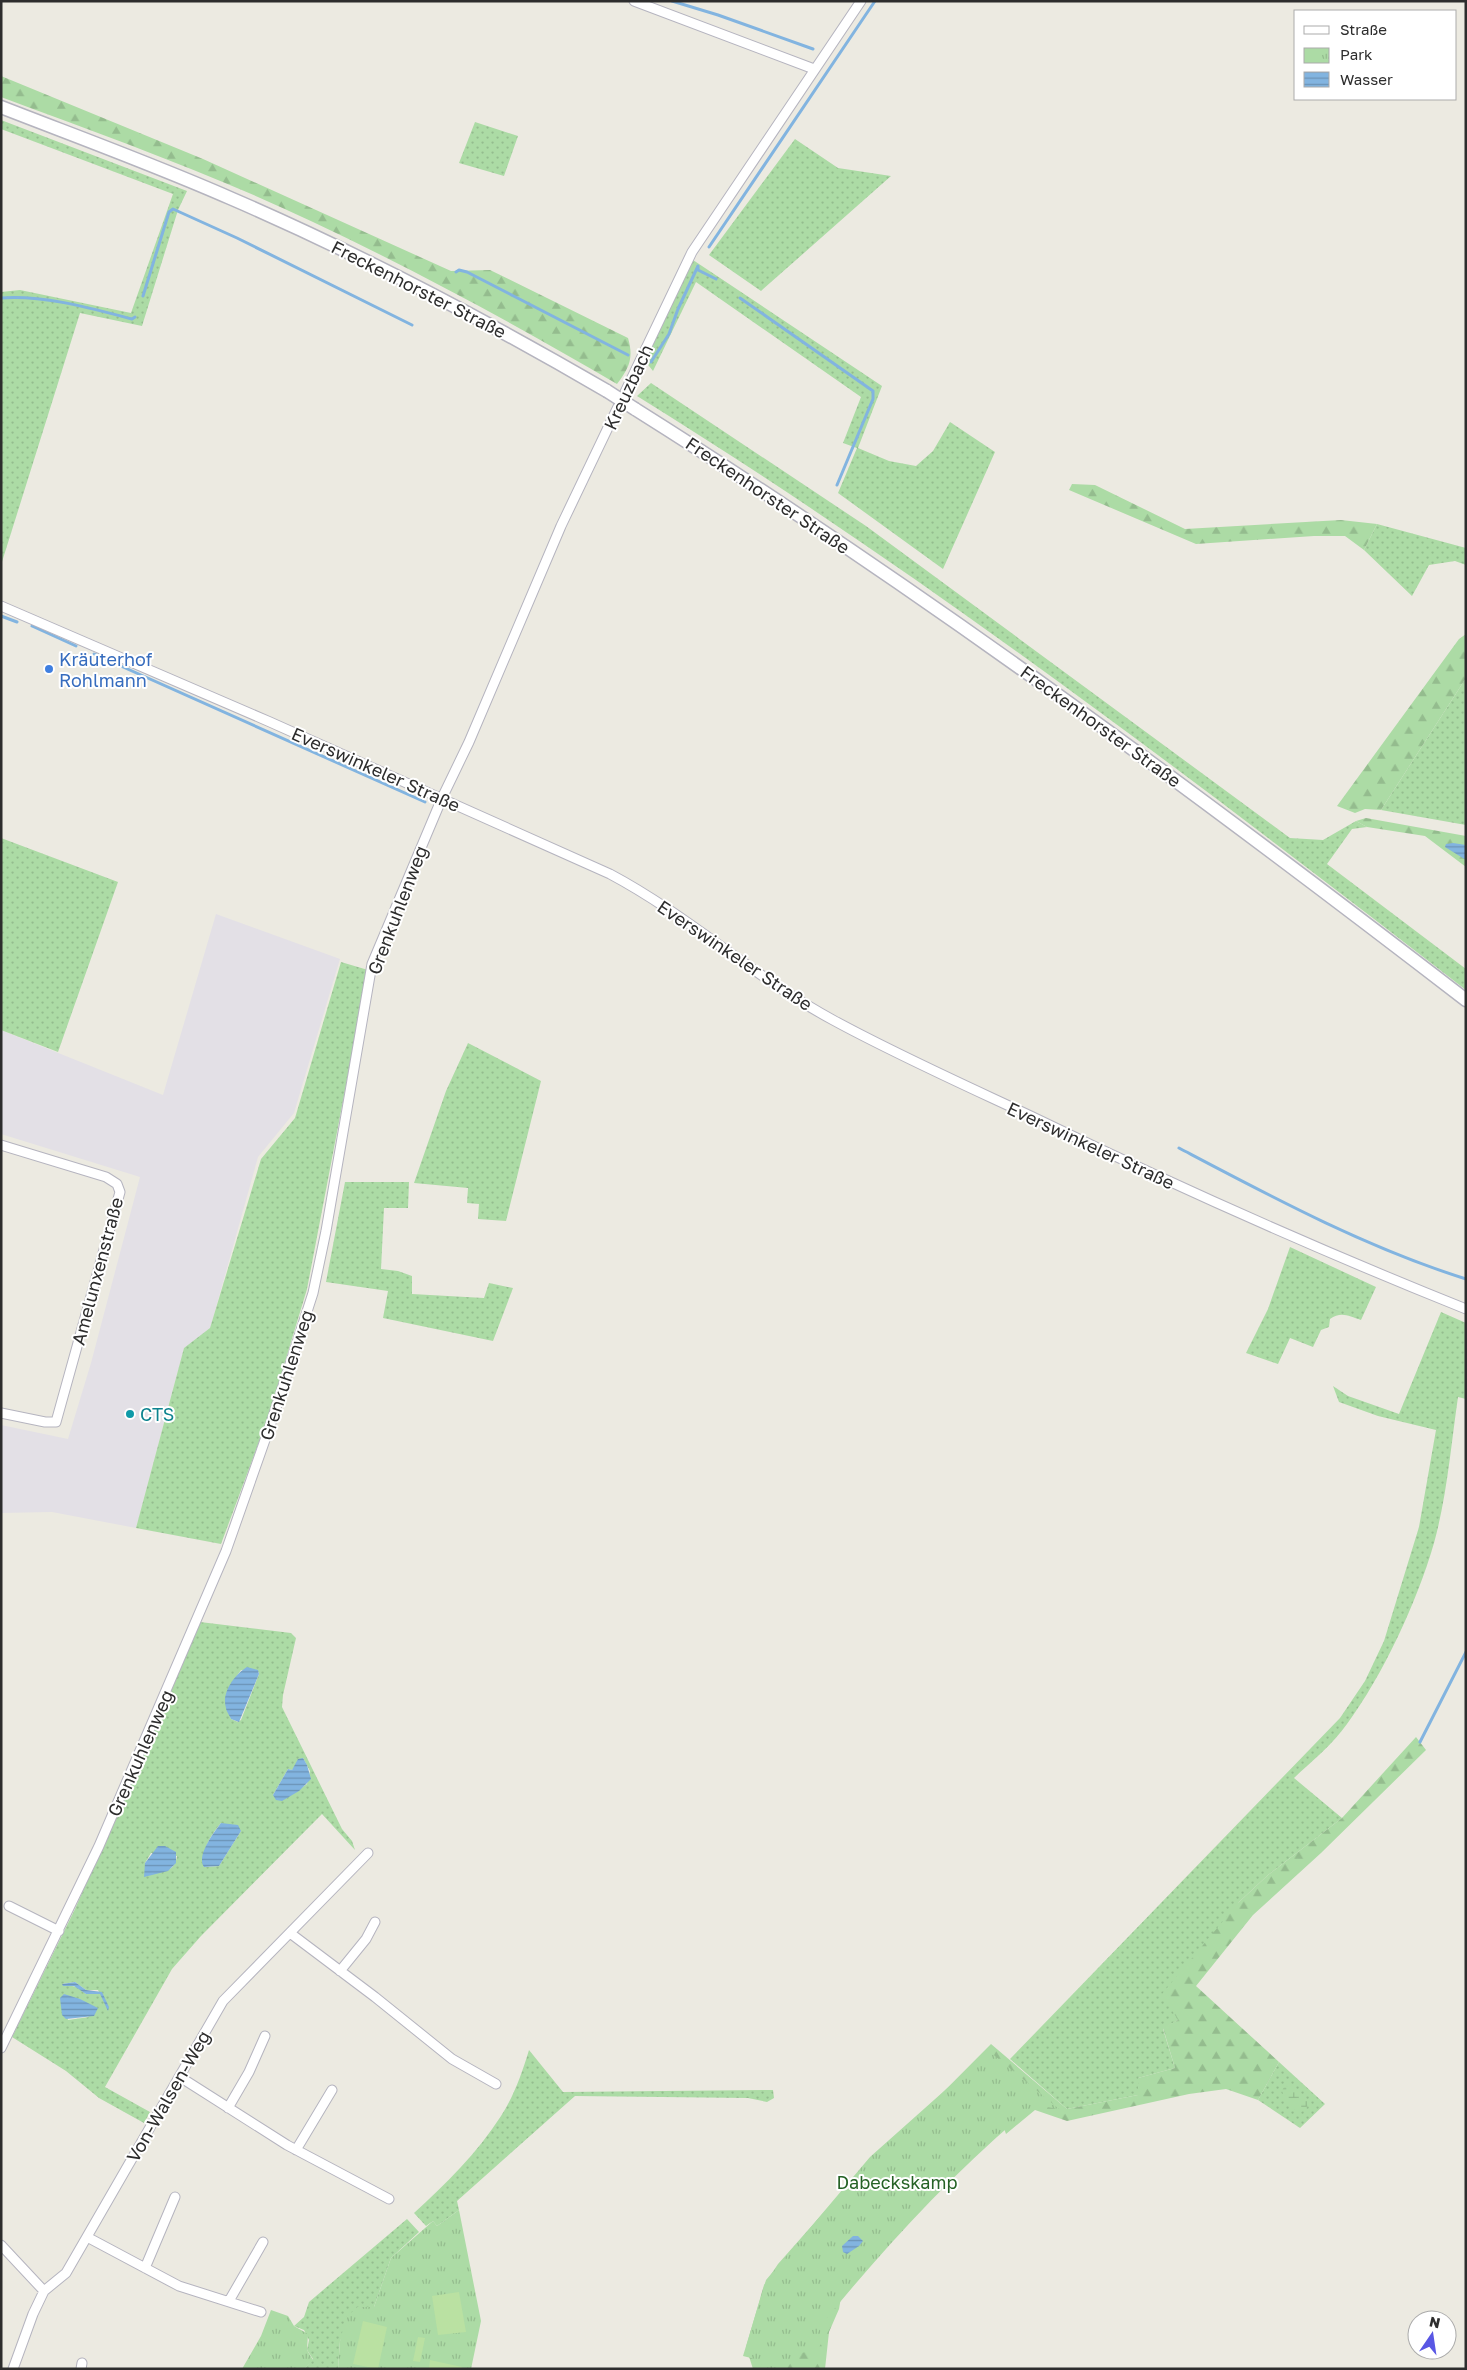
<svg xmlns="http://www.w3.org/2000/svg" width="1467" height="2370" font-family="'Golos Text',sans-serif">
	<style>
		.industrial { fill: #e3e0e6 }
		.grass { fill: url(#grass-dots); fill-rule: evenodd }
		.forest { fill: url(#forest-firs) }
		.wetland { fill: url(#wetland-marsh) }
		.park { fill: url(#park-tufts) }
		.pitch { fill: #bae1a2 }
		.water { fill: url(#water-rules) }
		.lines { fill: none; stroke-linecap: round; stroke-linejoin: round }
		.stream { stroke: #82b4e0; stroke-width: 3 }
		.street-casing { stroke: #b5b4bf; stroke-width: 11 }
		.secondary-casing { stroke: #b5b4bf; stroke-width: 15 }
		.street { stroke: #fff; stroke-width: 9 }
		.secondary { stroke: #fff; stroke-width: 12 }
		.secondary-bridge-casing { stroke: #b5b4bf; stroke-width: 15; stroke-linecap: butt }
		.secondary-bridge { stroke: #fff; stroke-width: 12 }
		.shop-dot { fill: #3f7fe0; stroke: #fff; stroke-width: 2 }
		.culture-dot { fill: #0f9aa8; stroke: #fff; stroke-width: 2 }
		.labels { text-anchor: middle; dominant-baseline: central; stroke-width: 4; stroke-linejoin: round; paint-order: stroke }
		.street-label { font-size: 18px; fill: #2d2d2d; stroke: #fff }
		.shop-label { font-size: 18px; fill: #366cbe; stroke: #fff; text-anchor: start }
		.culture-label { font-size: 18px; fill: #0d838f; stroke: #fff; text-anchor: start }
		.park-label { font-size: 18px; fill: #256225; stroke: #fff }
	</style>
	<defs>
		<pattern id="grass-dots" width="8" height="8" patternUnits="userSpaceOnUse" patternTransform="scale(1.25)"><rect width="8" height="8" fill="#acdba5"/><path d="M2 2h.1M6 6h.1" fill="none" stroke="#94bc8e" stroke-width="1.8" stroke-linecap="round"/></pattern>
		<pattern id="forest-firs" width="22" height="20" patternUnits="userSpaceOnUse" patternTransform="scale(1.25)"><rect width="22" height="20" fill="#acdba5"/><path d="M5 1l3.5 6h-7zM16 11l3.5 6h-7z" fill="#94bc8e"/></pattern>
		<pattern id="wetland-marsh" width="20" height="14" patternUnits="userSpaceOnUse" patternTransform="scale(1.25)"><rect width="20" height="14" fill="#acdba5"/><path d="M1 5h8M5 5V1M11 12h8M15 12V8" fill="none" stroke="#94bc8e"/></pattern>
		<pattern id="park-tufts" width="24" height="20" patternUnits="userSpaceOnUse" patternTransform="scale(1.25)"><rect width="24" height="20" fill="#acdba5"/><path d="M3 7l-1-3M5 7V3M7 7l1-3M15 17l-1-3M17 17v-4M19 17l1-3" fill="none" stroke="#94bc8e"/></pattern>
		<pattern id="water-rules" width="6" height="5" patternUnits="userSpaceOnUse" patternTransform="scale(1.25)"><rect width="6" height="5" fill="#82b4e0"/><path d="M0 2.5h6" fill="none" stroke="#6b93b6"/></pattern>
	</defs>
	<rect width="100%" height="100%" fill="#eceae1"/>
	<path class="industrial" d="M216,914L340,959L294,1113L258,1157L210,1329L184,1348L136,1528L52,1512L1,1513V1425L68,1439L91,1363L140,1177L1,1134V1030L163,1095Z"/>
	<path class="grass" d="M1,120L187,191L178,210L142,326L80,313L1,565V292L20,290L131,313L173,194L1,129Z
		M475,122L518,136L504,176L459,163Z
		M795,139L838,168L891,176L761,291L709,255Z
		M693,260L882,386L858,448L889,461L916,466L933,451L950,422L995,452L943,569L838,493L857,448L843,443L861,397L696,282L653,371L645,361Z
		M651,383L866,526L1290,838L1323,840L1356,821L1367,827L1352,829L1327,864L1466,969V990C1197,782 926,575 637,396Z
		M1377,524L1466,548V565L1455,561L1429,565L1412,596L1364,550Z
		M1466,678V825L1381,810Z
		M1,838L118,882L58,1052L1,1030Z
		M341,962L368,970L307,1289L269,1415L221,1544L136,1528L184,1348L210,1328L261,1159L295,1118Z
		M468,1043L541,1081L506,1221L478,1219L479,1204L467,1203L468,1188L414,1183L446,1091Z
		M345,1182H409L408,1208H384L381,1269L398,1271L412,1276V1294L484,1298L489,1283L513,1288L493,1341L383,1318L388,1291L326,1282Z
		M1290,1247L1376,1287L1361,1320C1349,1316 1341,1311 1330,1319L1329,1327L1321,1330L1313,1347L1290,1338L1278,1364L1246,1353L1268,1309Z
		M1441,1312L1466,1323V1399L1458,1397C1451,1445 1447,1496 1434,1543C1417,1602 1383,1675 1347,1724C1333,1744 1312,1761 1294,1778L1342,1818L1268,1875L1239,1902L1178,2020L1163,2029L1175,2068L1138,2078V2095L1067,2109L1010,2059L1340,1718L1365,1681L1384,1641L1419,1527L1436,1430L1378,1416L1339,1402L1333,1386L1348,1396L1399,1414Z
		M200,1622L291,1633L296,1638L283,1695L282,1707L342,1829L352,1841L355,1850L322,1814L201,1936L172,1969L105,2087L150,2112L144,2123L99,2098L66,2071L12,2037L75,1909ZM241,1670L259,1672V1674L241,1720L238,1722L231,1719C222,1693 227,1691 241,1670ZM303,1758L310,1771L307,1784L291,1795H273L288,1769L292,1770ZM221,1823L241,1831L219,1866L204,1867C200,1852 211,1835 221,1823ZM151,1853L177,1856C175,1870 167,1871 156,1873L145,1863ZM75,1982L86,1990H98L108,2010L100,1994H86L77,1987L62,1984ZM64,1994L89,2017L68,2020Z
		M529,2050L563,2092L773,2090L774,2098L767,2102L748,2098L575,2096L457,2201L459,2210L437,2226L433,2221L426,2226L414,2213C445,2185 478,2152 501,2116C514,2096 522,2073 529,2050Z
		M1279,2062L1325,2104L1300,2128L1258,2100Z
		M407,2219L419,2232L391,2258L374,2307H358L340,2341L338,2369H304L313,2359L307,2350L309,2340L304,2330L294,2326L304,2317L309,2302Z"/>
	<path class="forest" d="M1,76L203,159L451,271L490,270L628,338C634,358 629,368 617,384C518,326 417,271 313,222C212,174 106,136 1,97Z
		M1072,484L1095,485L1185,529L1341,520L1377,524L1364,550L1345,536H1314L1196,544L1069,490Z
		M1466,634V678L1381,810L1365,809L1355,813L1337,806L1459,639Z
		M1366,818L1466,836V867L1425,836L1367,827L1356,821Z
		M1416,1737L1426,1750L1321,1853L1253,1915L1196,1986L1279,2062L1258,2100L1226,2089L1189,2094L1067,2121L1035,2110L1006,2134L1000,2117L843,2286L839,2309L829,2332L825,2369H753L746,2347L764,2285L778,2264L825,2211L991,2044L1067,2109L1138,2095V2078L1175,2068L1163,2028L1178,2020L1162,1994L1239,1902L1268,1875L1342,1818Z"/>
	<path class="wetland" d="M1292,2085L1309,2101L1306,2109L1299,2113L1287,2104L1282,2091L1284,2087Z"/>
	<path class="park" d="M989,2051L1059,2109L1034,2105C954,2171 886,2246 820,2326L821,2344L818,2349L797,2354L786,2369H759L763,2361L743,2356L766,2280L870,2157Z
		M459,2210L481,2321L471,2369H338L340,2341L346,2317L358,2307H374L391,2258L433,2221L437,2226Z
		M271,2310L288,2316L294,2326L308,2334L307,2350L313,2360L304,2369H242L261,2336Z"/>
	<path class="pitch" d="M459,2292L466,2332L438,2335L432,2296Z
		M363,2321L387,2327L378,2369L353,2364Z
		M418,2337L425,2338L420,2362L413,2361Z
		M430,2360L462,2367L461,2369H429Z"/>
	<path class="water" d="M1453,843L1466,845V860L1445,847L1446,844Z
		M247,1667L258,1670L259,1674L239,1722L231,1719C230,1716 226,1711 226,1708C221,1693 235,1674 247,1667Z
		M303,1758L307,1765L311,1779L299,1791L282,1801L276,1800L273,1795L288,1769L292,1770L298,1759Z
		M221,1823L238,1825L241,1831L219,1866L204,1867C196,1856 214,1832 221,1823Z
		M158,1846H165L176,1852V1863L168,1871L144,1877L145,1863Z
		M75,1982L86,1990L102,1992L109,2007L108,2011L100,1994H86L74,1986H63L62,1984Z
		M64,1994L80,1999L98,2008L94,2016L66,2019L62,2015L60,1998Z
		M853,2236H858L863,2241L859,2246L847,2254L843,2252L842,2246Z"/>
	<g class="lines">
		<path class="stream" d="M672,1L718,15L813,49
			M709,247L875,1
			M456,272L459,270L467,272L628,355
			M143,296L169,212L173,209L237,238L412,325
			M1,298C45,295 90,308 132,319L135,317
			M740,298L873,391V399L837,485
			M651,362L669,334L678,309L698,266V270L716,279
			M1,616L17,622
			M32,626L76,646
			M94,654L425,802
			M1179,1148C1272,1197 1365,1247 1466,1279
			M1420,1742L1466,1652"/>
		<defs>
			<path id="street" d="M634,1L814,69
				M1,606L270,722L610,874C689,916 755,978 833,1020C899,1056 969,1087 1037,1119C1178,1187 1321,1251 1466,1309
				M1,1145L106,1177L117,1184L120,1192L56,1422H45L1,1413
				M9,1906L59,1931
				M290,1933L375,1997L452,2059L496,2084
				M340,1971L366,1939L375,1922
				M1,2048L99,1846L226,1551L272,1420L313,1293L326,1231L372,964L442,798L469,742L561,526L692,252L861,1
				M180,2077L287,2145L389,2199
				M228,2108L249,2072L265,2036
				M296,2150L332,2090
				M87,2237L179,2286L261,2312
				M1,2245L44,2291
				M145,2268L175,2197
				M229,2301L263,2242
				M13,2369L33,2314L44,2291L66,2273L223,2001L368,1853
				M81,2369L82,2363"/>
			<path id="secondary" d="M1,107C78,137 155,165 230,198C360,254 485,320 607,391
				M635,409C923,590 1197,793 1466,1000"/>
		</defs>
		<use href="#street" class="street-casing"/>
		<use href="#secondary" class="secondary-casing"/>
		<use href="#street" class="street"/>
		<use href="#secondary" class="secondary"/>
		<defs>
			<path id="secondary-bridge" d="M607,391L635,409"/>
		</defs>
		<use href="#secondary-bridge" class="secondary-bridge-casing"/>
		<use href="#secondary-bridge" class="secondary-bridge"/>
	</g>
	<circle class="shop-dot" cx="49" cy="669" r="5"/>
	<circle class="culture-dot" cx="130" cy="1414" r="5"/>
	<g class="labels">
		<g class="street-label">
			<text transform="translate(419 289) rotate(27)">Freckenhorster Straße</text>
			<text transform="translate(628 387) rotate(-65)">Kreuzbach</text>
			<text transform="translate(768 495) rotate(34)">Freckenhorster Straße</text>
			<text transform="translate(1101 726) rotate(36)">Freckenhorster Straße</text>
			<text transform="translate(376 769) rotate(24)">Everswinkeler Straße</text>
			<text transform="translate(397 910) rotate(-69)">Grenkuhlenweg</text>
			<text transform="translate(735 955) rotate(34)">Everswinkeler Straße</text>
			<text transform="translate(1091 1145) rotate(25)">Everswinkeler Straße</text>
			<text transform="translate(97 1271) rotate(-75)">Amelunxenstraße</text>
			<text transform="translate(286 1375) rotate(-72)">Grenkuhlenweg</text>
			<text transform="translate(140 1753) rotate(-66)">Grenkuhlenweg</text>
			<text transform="translate(168 2096) rotate(-60)">Von-Walsen-Weg</text>
		</g>
		<g class="shop-label">
			<text x="59" y="659">Kräuterhof<tspan x="59" dy="21">Rohlmann</tspan></text>
		</g>
		<g class="culture-label">
			<text x="140" y="1414">CTS</text>
		</g>
		<g class="park-label">
			<text x="897" y="2182">Dabeckskamp</text>
		</g>
	</g>
	<rect width="1467" height="2370" fill="none" stroke="#2d2d2d" stroke-width="5"/>
	<rect x="1294" y="10" width="162" height="90" fill="#ffffff" stroke="#ababab"/>
	<rect x="1304" y="26" width="25" height="8" fill="#ffffff" stroke="#ababab"/>
	<text x="1340" y="35" font-size="15" fill="#2d2d2d">Straße</text>
	<rect x="1304" y="48" width="25" height="15" fill="url(#park-tufts)" stroke="#ababab"/>
	<text x="1340" y="60" font-size="15" fill="#2d2d2d">Park</text>
	<rect x="1304" y="72" width="25" height="15" fill="url(#water-rules)" stroke="#ababab"/>
	<text x="1340" y="85" font-size="15" fill="#2d2d2d">Wasser</text>
	<g transform="translate(1432 2335) rotate(13)"><circle r="24" fill="#ffffff" stroke="#ababab"/>
	<path d="M0-4L9 19L0 12L-9 19Z" fill="#5957e4"/>
	<text y="-8" font-size="14" font-weight="bold" text-anchor="middle" fill="#2d2d2d">N</text>
	</g>
</svg>
